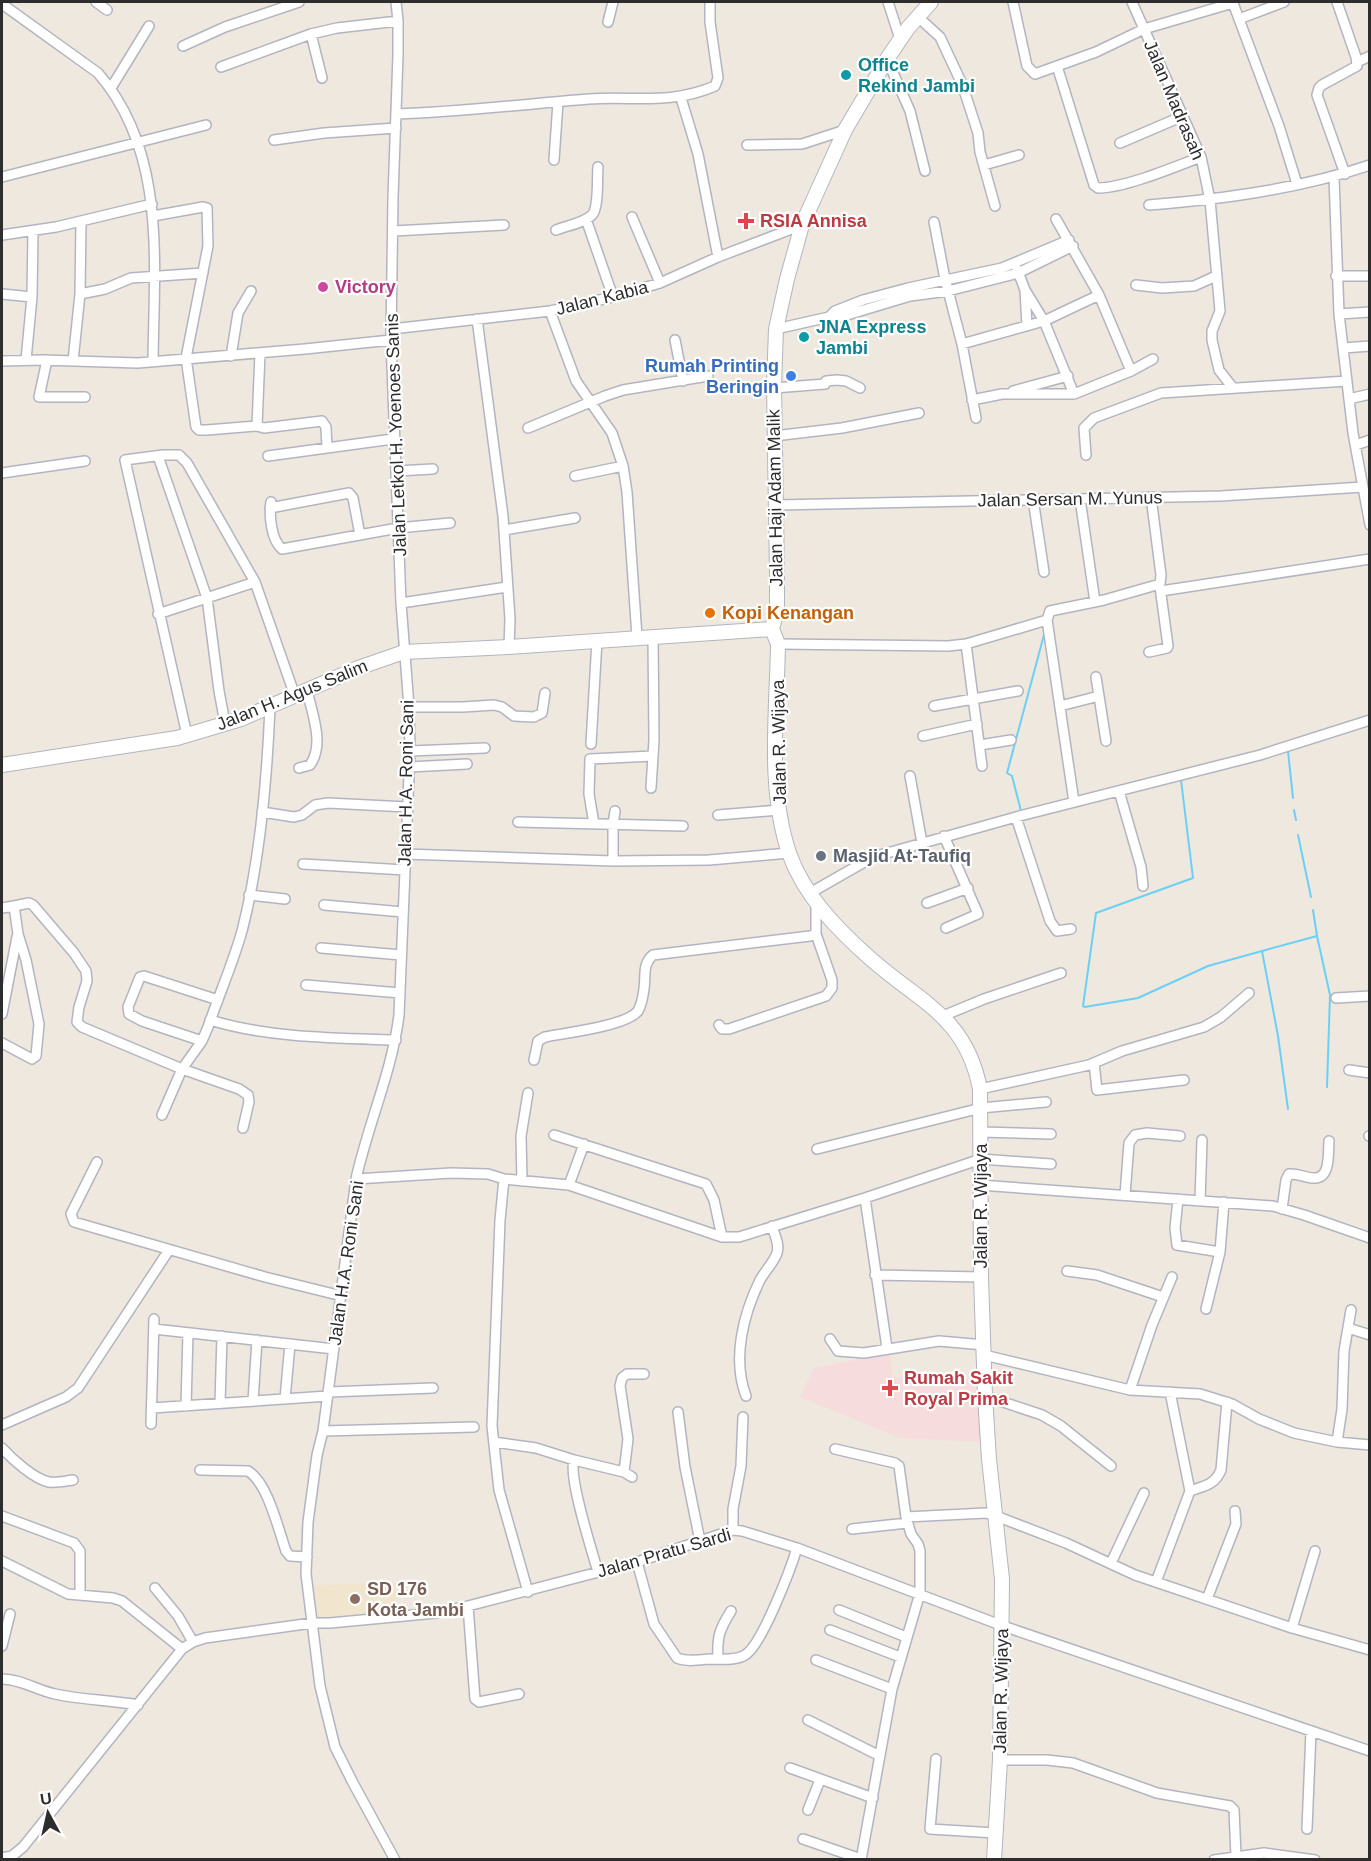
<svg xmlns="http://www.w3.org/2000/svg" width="1371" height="1861" font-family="Arial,sans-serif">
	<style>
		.education { fill: #f1e6cd }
		.medical { fill: #f6dcdd }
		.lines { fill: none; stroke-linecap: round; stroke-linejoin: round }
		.stream { stroke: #6cd0f6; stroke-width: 2 }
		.street-casing { stroke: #b2b5c1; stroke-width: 12 }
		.secondary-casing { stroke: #b2b5c1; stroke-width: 16 }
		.street { stroke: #fff; stroke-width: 9 }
		.secondary { stroke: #fff; stroke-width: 14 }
		.culture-dot { fill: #0f9aa8; stroke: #fff; stroke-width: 2 }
		.health-dot { fill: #e0444e; stroke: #fff; stroke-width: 2 }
		.hotel-dot { fill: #d1479c; stroke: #fff; stroke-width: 2 }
		.shop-dot { fill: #3f7fe0; stroke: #fff; stroke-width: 2 }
		.food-dot { fill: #e8710a; stroke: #fff; stroke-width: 2 }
		.worship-dot { fill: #6b7280; stroke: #fff; stroke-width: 2 }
		.education-dot { fill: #8d6e63; stroke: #fff; stroke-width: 2 }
		.labels { text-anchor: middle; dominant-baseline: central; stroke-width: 4.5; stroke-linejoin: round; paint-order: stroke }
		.culture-label { font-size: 18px; font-weight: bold; fill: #0d838f; stroke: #fff; text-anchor: start }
		.street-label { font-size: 18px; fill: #2d2d2d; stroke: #fff }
		.health-label { font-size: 18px; font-weight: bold; fill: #be3a42; stroke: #fff; text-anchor: start }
		.hotel-label { font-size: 18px; font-weight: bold; fill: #b23c85; stroke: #fff; text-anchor: start }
		.shop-label { font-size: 18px; font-weight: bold; fill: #366cbe; stroke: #fff; text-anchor: end }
		.food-label { font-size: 18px; font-weight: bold; fill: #c56008; stroke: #fff; text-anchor: start }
		.worship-label { font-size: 18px; font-weight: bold; fill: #5b616d; stroke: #fff; text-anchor: start }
		.education-label { font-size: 18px; font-weight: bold; fill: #785e54; stroke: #fff; text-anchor: start }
	</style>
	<rect width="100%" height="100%" fill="#efe8de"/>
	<path class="education" d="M396,1583L398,1612L323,1620L314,1615L312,1585Z"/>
	<path class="medical" d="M890,1353L892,1377L975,1378L981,1442L900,1438L800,1397L814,1368Z"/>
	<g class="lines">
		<path class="stream" d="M1288,751L1293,798
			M1181,780L1193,878L1096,913L1083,1006L1085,1007L1138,998L1208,966L1262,951
			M1294,810L1296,820
			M1021,811L1012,776L1007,773L1045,631
			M1298,835L1311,897
			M1317,936L1330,995L1327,1087
			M1288,1109L1278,1036L1262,951L1317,936L1313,910"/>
		<defs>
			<path id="street" d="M96,2L107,10
				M888,2L900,39
				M1013,2L1027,66L1035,74L1096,52L1144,29L1233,3L1279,126L1297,184
				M1132,2L1201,157L1210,200L1220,311L1212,331V340L1219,370L1233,388
				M1337,2L1356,57L1357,66L1322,85L1319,88L1317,95L1345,174
				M2,4L98,73C167,152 154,263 153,361
				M918,17L940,37L962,84L978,133L980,152L995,206
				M1239,19L1284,2
				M608,22L613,2
				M311,34L322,78
				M183,46L225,27L299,2
				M887,59L910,111L925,171
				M1357,62L1370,56
				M1057,66L1094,185L1098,188C1125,188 1174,167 1201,157
				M221,67L311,34L337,28L398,21
				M111,88L149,26
				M681,98L698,154L718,257
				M397,114C461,112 525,104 589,99C634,96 671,105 715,86L718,78L710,22V2
				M274,140L324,133L396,128
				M1120,143L1183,116
				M747,145L802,144L845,130
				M554,160L558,102
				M984,165L1019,155
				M2,177L206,125
				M1334,177L1339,314L1353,433L1370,525
				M1149,205C1223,199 1299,189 1370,165
				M153,216L203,207L207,208L208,246L186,358L196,427L199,430H207L257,426
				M632,217L660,283
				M586,219L613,297
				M1056,219L1099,295L1131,371
				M934,222L945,279L962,344L976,418
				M556,230C566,226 584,223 592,215C599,208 597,177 598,167
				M394,231L504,225
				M2,235L56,227L152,204
				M1017,269L1025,290L1044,321L1074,394
				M1336,276H1370
				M1136,285L1162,288L1194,286L1216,276
				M1025,290L1027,326
				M2,294L32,297
				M80,294L105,289L131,278L203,273
				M550,311L576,381L612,433L623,466L627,492L637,637
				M1339,314L1370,312
				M829,317L835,311L863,300L908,288L1002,268L1069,240
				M477,319L503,516L510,619L509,647
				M392,329L550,311L613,297L660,283L718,257L802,225
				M776,329L829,317L837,318L910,296L948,291L1018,273L1073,246
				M675,340L683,381
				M962,344L1044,321L1099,295
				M1343,348L1370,346
				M260,353L257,426L264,428L322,421L326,427L327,448
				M231,356L238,313L251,291
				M26,360L32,297L33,231
				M47,360L39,397H85
				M2,361L42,360L138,363L305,349L391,340
				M73,361L80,294L81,221
				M774,388L825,384L826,381L837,380L846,381L860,388
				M1013,391L1068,376
				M1349,399L1370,394
				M972,400L1002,394H1074L1131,371L1153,359
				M528,428L605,396L623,390L708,376
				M774,436L842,428L919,413
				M1356,445L1370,440
				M1086,455L1084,428L1094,418L1161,393L1347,381
				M158,456L207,598L219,691L225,723
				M268,456L393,439
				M397,471L433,469
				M2,473L85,461
				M575,476L623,466
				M1033,499L1044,572
				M1080,499L1095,602
				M271,502C269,515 271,540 282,549L398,528L450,523
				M776,505L1221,496L1363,487
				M270,508L349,493L353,498L360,535
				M504,530L575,518
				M1161,591L1370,559
				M401,603L507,587
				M158,614L255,582
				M1047,620L1074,802
				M778,644L948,646L966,644L1047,620L1050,611L1104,600L1160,584L1161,575L1151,497
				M966,644L982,766
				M1149,652L1167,648L1168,646L1160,587
				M1096,677L1106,741
				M934,706L1018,691
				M1060,706L1099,696
				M409,707H463L494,705L502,707L514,716L534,717L542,713L545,693
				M187,735L125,460L163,455H179L187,463L255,582L295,696
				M923,736L977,724
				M591,744L597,640
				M980,745L1011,740
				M410,751L485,748
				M409,767L467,764
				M299,768L310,765C325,744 312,714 307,690
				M910,776L922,843
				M651,788L654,740L653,637
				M1119,791L1141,867L1143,886
				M262,812L294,817L302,815L315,805L328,803L407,807
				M718,815L779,810
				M1016,817L1050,921L1057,931L1071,929
				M518,822L683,826
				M594,824L589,794L590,759L653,756
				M944,836L978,914L946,928
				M405,854L613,861L709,860L789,853
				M613,861V824L615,811
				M303,864L405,870
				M810,893L873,857L1016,817L1260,755L1370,720
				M249,895L285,899
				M927,903L968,888
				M324,905L403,912
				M14,906L29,903L33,905L74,953L86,971L87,981L79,1007L77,1022L82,1027L182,1069L239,1089L248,1095L249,1102L243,1128
				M2,908L14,906L18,934L26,960L39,1024L36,1056L32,1059L2,1043
				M321,948L401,955
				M306,985L400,993
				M1336,998L1370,996
				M2,1014L17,937
				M943,1016L984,999L1061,973
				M210,1020C268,1038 336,1038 396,1040
				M719,1025L722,1029H729L826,996L832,988V980L816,934
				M202,1041L142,1021L129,1014L128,1007L140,977L144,976L218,1000
				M534,1060L538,1041L545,1037C565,1033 626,1026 638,1011C642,1004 643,996 644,989C646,976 642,964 653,955L810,936L816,934V903
				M1094,1063L1097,1090L1184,1080
				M1349,1070L1370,1073
				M980,1089L1089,1065L1122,1051L1204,1027L1221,1017L1249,993
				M162,1115L182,1069L202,1041L208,1027C219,995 233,963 242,931C260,861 267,779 270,707
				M981,1132L1051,1134
				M554,1135L706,1184L714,1200L722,1237
				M1369,1136H1370
				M817,1149L981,1108L1046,1102
				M97,1162L71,1214L74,1222L265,1277L342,1296
				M356,1179L451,1173L488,1174L504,1179L569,1185L722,1237H739L865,1198L981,1159L1051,1164
				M504,1179L500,1220L492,1426L499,1490L528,1592
				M522,1181L521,1136L528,1093
				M569,1185L584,1144
				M979,1185L1273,1206L1304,1215L1370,1238
				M1125,1195L1129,1143L1135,1135L1147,1133L1180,1136
				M865,1198L887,1348
				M1178,1199L1175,1228L1177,1245L1220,1252
				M1200,1201L1202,1140
				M1282,1209L1286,1180L1289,1174C1298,1173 1305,1178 1314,1178C1331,1179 1328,1152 1329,1141
				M1067,1271L1097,1275L1163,1297
				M875,1275L981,1277
				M1206,1309L1220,1252L1224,1202
				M1348,1328L1370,1335
				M154,1329L334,1349
				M830,1339L838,1351L864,1353L939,1341L984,1345
				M984,1355L1130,1390L1200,1394L1232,1404L1259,1419L1294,1433L1337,1442L1370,1445
				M1130,1390L1152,1325L1172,1277
				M329,1392L433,1388
				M746,1396C732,1359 743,1315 760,1280C765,1271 774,1262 777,1253C780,1244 774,1234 772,1226
				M985,1396L1042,1415L1061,1426L1111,1466
				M285,1399L290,1344
				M253,1401L257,1340
				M220,1403L222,1336
				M186,1406L188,1333
				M152,1408L328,1396
				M678,1412L685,1467L700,1541
				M151,1424L154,1319
				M2,1425L66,1397L78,1388L169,1250
				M323,1431L474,1427
				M494,1442L536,1448L574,1460L624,1472L632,1477
				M1337,1442L1342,1409L1344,1351L1351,1310
				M2,1448C12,1459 34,1479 49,1482C57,1483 66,1481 73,1480
				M835,1449L895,1463L899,1466L906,1517L911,1534L918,1544L920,1551V1593L892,1689L861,1860
				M574,1460C568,1477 592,1551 598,1572
				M200,1470L248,1471C268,1483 278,1529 286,1551L290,1556L307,1557
				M624,1472L628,1439L620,1386L622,1378L627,1374H644
				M1190,1491C1204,1486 1215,1485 1221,1470L1227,1402
				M2,1516L74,1543L80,1551V1595
				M906,1517L986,1513L996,1516L1066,1543L1135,1575L1292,1628L1370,1650
				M852,1529L907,1523
				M733,1530V1509L741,1466L743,1417
				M2,1561L68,1594L113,1598L122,1601L182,1649
				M637,1562L654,1624L677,1658C687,1662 699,1660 709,1659C720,1659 736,1661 745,1655C762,1645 791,1568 797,1548
				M1111,1563L1144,1493
				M1156,1582L1190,1491L1170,1392
				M155,1588L178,1616L193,1642
				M1207,1599L1236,1524L1235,1511
				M468,1606L475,1699L479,1702L519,1694
				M839,1610L906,1637
				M1292,1628L1315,1551
				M830,1630L900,1657
				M2,1646L10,1614
				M718,1659C717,1637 719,1630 731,1611
				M816,1660L892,1689
				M2,1679C21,1679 36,1690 55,1694C82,1700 110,1700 138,1705
				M808,1720L880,1756
				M936,1759L930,1829L995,1833
				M1000,1760H1047L1073,1763L1157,1793L1230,1806L1234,1810L1236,1856
				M790,1768L873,1798
				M808,1810L820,1780
				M1307,1829L1311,1731
				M803,1839L861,1859
				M2,1858L12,1856L23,1847L182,1649L193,1642L205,1638L312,1623H330L436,1613L468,1606L637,1562L733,1530L742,1531L797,1548L1003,1626L1370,1751
				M395,1860L352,1781L335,1747L320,1686L306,1574L308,1522L317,1455L323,1431L356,1179C368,1124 392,1072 399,1015L410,751L409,707L401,603L391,340L393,197L398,55V21L396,2
				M1214,1860L1264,1853L1315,1860"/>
			<path id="secondary" d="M772,629L778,644C777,712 767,787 789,853C804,896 839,931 872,960C921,1003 966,1017 980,1089L981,1277L985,1396L989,1459L1002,1579L1000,1760L994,1860
				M2,765L177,738L241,719L358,668L404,652L509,647L772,629L777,610V576L774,385L776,329L787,279L802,225L845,130L887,59L908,28L931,2"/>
		</defs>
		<use href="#street" class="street-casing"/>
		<use href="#secondary" class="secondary-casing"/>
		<use href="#street" class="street"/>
		<use href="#secondary" class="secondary"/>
	</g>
	<g class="culture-dot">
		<circle cx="846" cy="75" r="6"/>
		<circle cx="804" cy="337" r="6"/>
	</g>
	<g class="health-dot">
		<path d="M743 212h6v6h6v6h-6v6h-6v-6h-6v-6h6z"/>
		<path d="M887 1379h6v6h6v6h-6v6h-6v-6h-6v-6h6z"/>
	</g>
	<circle class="hotel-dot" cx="323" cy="287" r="6"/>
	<circle class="shop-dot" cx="791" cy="376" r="6"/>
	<circle class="food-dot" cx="710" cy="613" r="6"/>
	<circle class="worship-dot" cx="821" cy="856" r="6"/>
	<circle class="education-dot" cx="355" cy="1599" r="6"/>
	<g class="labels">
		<g class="culture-label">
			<text x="858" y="65">Office<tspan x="858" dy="21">Rekind Jambi</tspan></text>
			<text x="816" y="327">JNA Express<tspan x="816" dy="21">Jambi</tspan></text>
		</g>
		<g class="street-label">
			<text transform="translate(1174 100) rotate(67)">Jalan Madrasah</text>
			<text transform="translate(602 298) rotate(-14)">Jalan Kabia</text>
			<text transform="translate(396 435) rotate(-92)">Jalan Letkol H. Yoenoes Sanis</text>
			<text transform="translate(775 498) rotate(-91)">Jalan Haji Adam Malik</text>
			<text transform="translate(1070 499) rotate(-1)">Jalan Sersan M. Yunus</text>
			<text transform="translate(292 695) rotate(-22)">Jalan H. Agus Salim</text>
			<text transform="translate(779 742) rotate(-91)">Jalan R. Wijaya</text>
			<text transform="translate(406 783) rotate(-89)">Jalan H.A. Roni Sani</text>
			<text transform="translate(981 1206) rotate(-90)">Jalan R. Wijaya</text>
			<text transform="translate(346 1263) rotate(-82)">Jalan H.A. Roni Sani</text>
			<text transform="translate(664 1553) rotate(-16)">Jalan Pratu Sardi</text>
			<text transform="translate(1001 1691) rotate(-89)">Jalan R. Wijaya</text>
		</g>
		<g class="health-label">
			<text x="760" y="221">RSIA Annisa</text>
			<text x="904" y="1378">Rumah Sakit<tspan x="904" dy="21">Royal Prima</tspan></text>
		</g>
		<g class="hotel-label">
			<text x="335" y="287">Victory</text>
		</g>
		<g class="shop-label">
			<text x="779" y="366">Rumah Printing<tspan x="779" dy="21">Beringin</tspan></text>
		</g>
		<g class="food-label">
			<text x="722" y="613">Kopi Kenangan</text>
		</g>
		<g class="worship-label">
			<text x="833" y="856">Masjid At-Taufiq</text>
		</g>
		<g class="education-label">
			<text x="367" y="1589">SD 176<tspan x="367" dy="21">Kota Jambi</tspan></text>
		</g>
	</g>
	<rect width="1371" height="1861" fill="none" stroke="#2d2d2d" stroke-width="6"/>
	<g transform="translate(48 1813) rotate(352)" stroke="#ffffff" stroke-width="4.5" paint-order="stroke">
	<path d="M0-4.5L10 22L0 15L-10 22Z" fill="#2d2d2d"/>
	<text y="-9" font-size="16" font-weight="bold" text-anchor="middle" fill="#2d2d2d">U</text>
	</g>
</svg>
